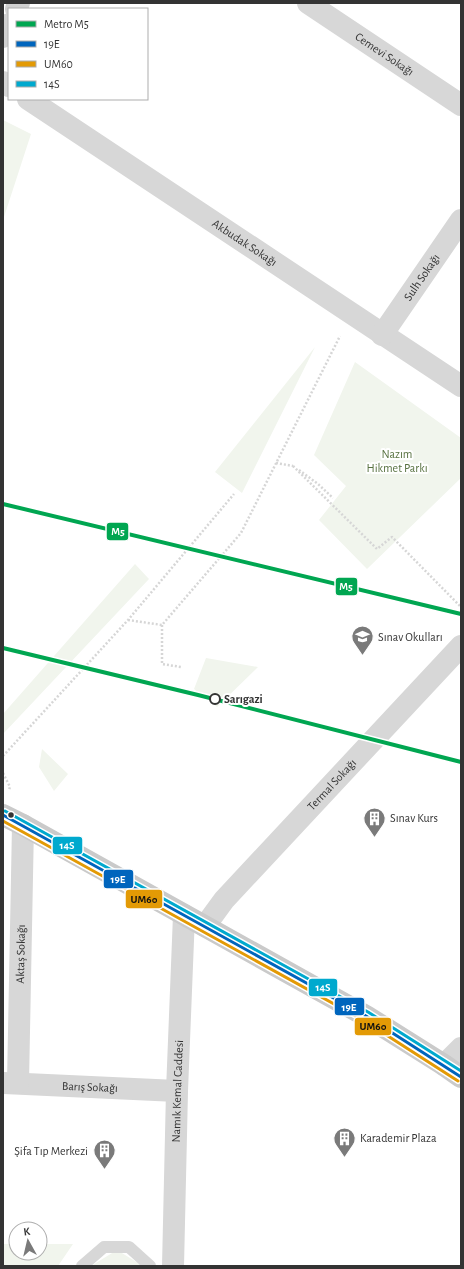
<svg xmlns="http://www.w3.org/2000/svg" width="464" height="1269" font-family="'Alegreya Sans',sans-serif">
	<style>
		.green { fill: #f1f5ed }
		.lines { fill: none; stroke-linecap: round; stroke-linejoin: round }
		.path { stroke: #d6d6d6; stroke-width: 2.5; stroke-dasharray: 2 2; stroke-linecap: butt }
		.lane { stroke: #d7d7d7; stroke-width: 12 }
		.street { stroke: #d7d7d7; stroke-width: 22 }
		.secondary { stroke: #d0d0d0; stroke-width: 22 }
		.primary { stroke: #cacaca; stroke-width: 22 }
		.bus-1-casing { stroke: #fff; stroke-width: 6 }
		.bus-2-casing { stroke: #fff; stroke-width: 6 }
		.bus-3-casing { stroke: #fff; stroke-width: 6 }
		.bus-1 { stroke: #0065bd; stroke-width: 3 }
		.bus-2 { stroke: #e39a05; stroke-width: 3 }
		.bus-3 { stroke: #00a9ce; stroke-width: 3 }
		.metro-1-casing { stroke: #fff; stroke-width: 7 }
		.metro-1 { stroke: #00a651; stroke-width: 4 }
		.stop-dot { fill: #fff; stroke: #333; stroke-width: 2 }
		.bus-dot { fill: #333; stroke: #fff; stroke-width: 1.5 }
		.labels { text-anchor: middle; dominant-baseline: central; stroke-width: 4; stroke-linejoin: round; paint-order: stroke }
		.street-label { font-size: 12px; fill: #333; stroke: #fff }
		.park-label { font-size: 12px; fill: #56703f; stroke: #fff }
		.poi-label { font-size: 12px; fill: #333; stroke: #fff; text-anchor: start }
		.stop-label { font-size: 12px; font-weight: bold; fill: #333; stroke: #fff; text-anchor: start }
		.line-badge { stroke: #fff; stroke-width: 1.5 }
		.badge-label { font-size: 11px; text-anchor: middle; font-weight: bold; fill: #fff }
		.pale-badge-label { font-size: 11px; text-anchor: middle; font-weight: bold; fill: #111 }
	</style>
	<rect width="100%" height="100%" fill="#fff"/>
	<path class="green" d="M3,120L31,134L3,220Z
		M315,347L242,493L215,472Z
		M355,362L461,438V478L367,569L319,520L346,486L314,455Z
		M135,564L149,579L3,734V714Z
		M206,658L258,667L217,707L194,689Z
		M42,749L68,774L54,791L39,767Z
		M3,1244H16V1253H40V1244H73L58,1266H3Z
		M117,1250L143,1266H91Z"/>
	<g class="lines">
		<path class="path" d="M276,463L293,466
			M293,466L377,549L392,537L461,607
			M299,470L318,484L333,498
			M128,620L162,625L241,533L340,336
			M162,625V664L181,667
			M3,756L128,620L234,494
			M3,773L10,787L9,790"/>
		<path class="lane" d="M82,1266L104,1247H129L150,1266"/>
		<g class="street">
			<path id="s1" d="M308,3L461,105"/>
			<path d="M3,82L9,86"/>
			<path id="s2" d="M28,99L461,386"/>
			<path id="s3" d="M382,335L461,220"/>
			<path id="s4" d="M205,926L224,900L461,646"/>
			<path d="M444,1065L461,1048"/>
			<path id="s5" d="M4,1083L177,1091"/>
			<path id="s6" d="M18,1083L23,825"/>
			<path id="s7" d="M173,1266L177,1091L184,915"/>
		</g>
		<path class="secondary" d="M16,9L19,3
			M3,37L9,24"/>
		<path class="primary" d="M3,815L23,825L366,1016L444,1065L461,1077"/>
		<defs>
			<path id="bus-1" d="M3,815L366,1016L461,1077"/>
			<path id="bus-2" d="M3,821L363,1020L458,1081"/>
			<path id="bus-3" d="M5,811L368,1012L461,1071"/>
		</defs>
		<use href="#bus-1" class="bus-1-casing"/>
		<use href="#bus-2" class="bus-2-casing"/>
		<use href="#bus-3" class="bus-3-casing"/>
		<use href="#bus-1" class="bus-1"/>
		<use href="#bus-2" class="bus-2"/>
		<use href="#bus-3" class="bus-3"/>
		<defs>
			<path id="metro-1" d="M3,504L461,614
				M3,648L198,695L461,762"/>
		</defs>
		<use href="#metro-1" class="metro-1-casing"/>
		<use href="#metro-1" class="metro-1"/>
	</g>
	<defs>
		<symbol id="school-pin" viewBox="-11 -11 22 30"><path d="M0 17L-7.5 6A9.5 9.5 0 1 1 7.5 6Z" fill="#7a7a7a" stroke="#fff"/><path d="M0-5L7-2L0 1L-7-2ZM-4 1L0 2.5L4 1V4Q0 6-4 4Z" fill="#fff"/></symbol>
		<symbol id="building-pin" viewBox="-11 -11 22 30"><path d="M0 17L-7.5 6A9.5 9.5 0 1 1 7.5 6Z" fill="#7a7a7a" stroke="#fff"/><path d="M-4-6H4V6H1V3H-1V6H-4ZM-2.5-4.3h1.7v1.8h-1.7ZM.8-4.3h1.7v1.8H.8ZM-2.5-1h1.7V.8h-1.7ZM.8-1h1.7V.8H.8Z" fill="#fff"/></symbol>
	</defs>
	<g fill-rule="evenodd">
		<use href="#school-pin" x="350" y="624" width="25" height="34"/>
		<use href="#building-pin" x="362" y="806" width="25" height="34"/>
		<use href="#building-pin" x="332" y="1126" width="25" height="34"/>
		<use href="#building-pin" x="92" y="1138" width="25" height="34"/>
	</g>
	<circle class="stop-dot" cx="215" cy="699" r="5"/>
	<circle class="bus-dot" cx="11" cy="815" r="3.5"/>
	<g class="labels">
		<g class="street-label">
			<text stroke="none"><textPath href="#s1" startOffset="92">Cemevi Sokağı</textPath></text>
			<text stroke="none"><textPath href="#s2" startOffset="260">Akbudak Sokağı</textPath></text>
			<text stroke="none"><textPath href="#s3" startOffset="70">Sulh Sokağı</textPath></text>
			<text stroke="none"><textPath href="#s4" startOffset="190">Termal Sokağı</textPath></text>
			<text stroke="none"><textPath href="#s6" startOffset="129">Aktaş Sokağı</textPath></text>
			<text stroke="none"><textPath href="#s5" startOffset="86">Barış Sokağı</textPath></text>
			<text stroke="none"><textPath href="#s7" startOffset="175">Namık Kemal Caddesi</textPath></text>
		</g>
		<g class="park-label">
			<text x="397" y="454">Nazım<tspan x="397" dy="14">Hikmet Parkı</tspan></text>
		</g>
		<g class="poi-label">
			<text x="378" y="637">Sınav Okulları</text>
			<text x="390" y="818">Sınav Kurs</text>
			<text x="360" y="1138">Karademir Plaza</text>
			<text x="88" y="1151" text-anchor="end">Şifa Tıp Merkezi</text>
		</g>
		<g class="stop-label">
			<text x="224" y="699">Sarıgazi</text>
		</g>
	</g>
	<g class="line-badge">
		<rect x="106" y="522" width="23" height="19" rx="4" fill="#00a651"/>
		<rect x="335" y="577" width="23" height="19" rx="4" fill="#00a651"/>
		<rect x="52" y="836" width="31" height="19" rx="4" fill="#00a9ce"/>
		<rect x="103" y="869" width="31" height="20" rx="4" fill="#0065bd"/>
		<rect x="125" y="889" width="38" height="20" rx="4" fill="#e39a05"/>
		<rect x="308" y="978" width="30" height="19" rx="4" fill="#00a9ce"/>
		<rect x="334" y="997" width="31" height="19" rx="4" fill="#0065bd"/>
		<rect x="354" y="1017" width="38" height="19" rx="4" fill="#e39a05"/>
	</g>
	<g class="badge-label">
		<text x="118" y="535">M5</text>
		<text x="346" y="590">M5</text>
		<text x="67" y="849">14S</text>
		<text x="118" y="883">19E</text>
		<text x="323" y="991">14S</text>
		<text x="349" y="1011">19E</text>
	</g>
	<g class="pale-badge-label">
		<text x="144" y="903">UM60</text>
		<text x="373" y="1030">UM60</text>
	</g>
	<rect width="464" height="1269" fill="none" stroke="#333333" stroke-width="8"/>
	<rect x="8" y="8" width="140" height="92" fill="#ffffff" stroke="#adadad"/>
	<rect x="16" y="21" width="20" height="6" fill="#00a651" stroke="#adadad"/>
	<text x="44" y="28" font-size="12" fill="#333333">Metro M5</text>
	<rect x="16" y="41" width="20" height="6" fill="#0065bd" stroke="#adadad"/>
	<text x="44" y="48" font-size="12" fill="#333333">19E</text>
	<rect x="16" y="61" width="20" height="6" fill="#e39a05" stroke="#adadad"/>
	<text x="44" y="68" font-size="12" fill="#333333">UM60</text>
	<rect x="16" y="81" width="20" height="6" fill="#00a9ce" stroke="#adadad"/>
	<text x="44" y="88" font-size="12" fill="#333333">14S</text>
	<g transform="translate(28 1241) rotate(352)"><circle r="19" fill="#ffffff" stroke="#adadad"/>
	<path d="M0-3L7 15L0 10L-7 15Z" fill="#7a7a7a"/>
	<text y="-6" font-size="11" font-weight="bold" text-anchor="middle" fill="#333333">K</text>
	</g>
</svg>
